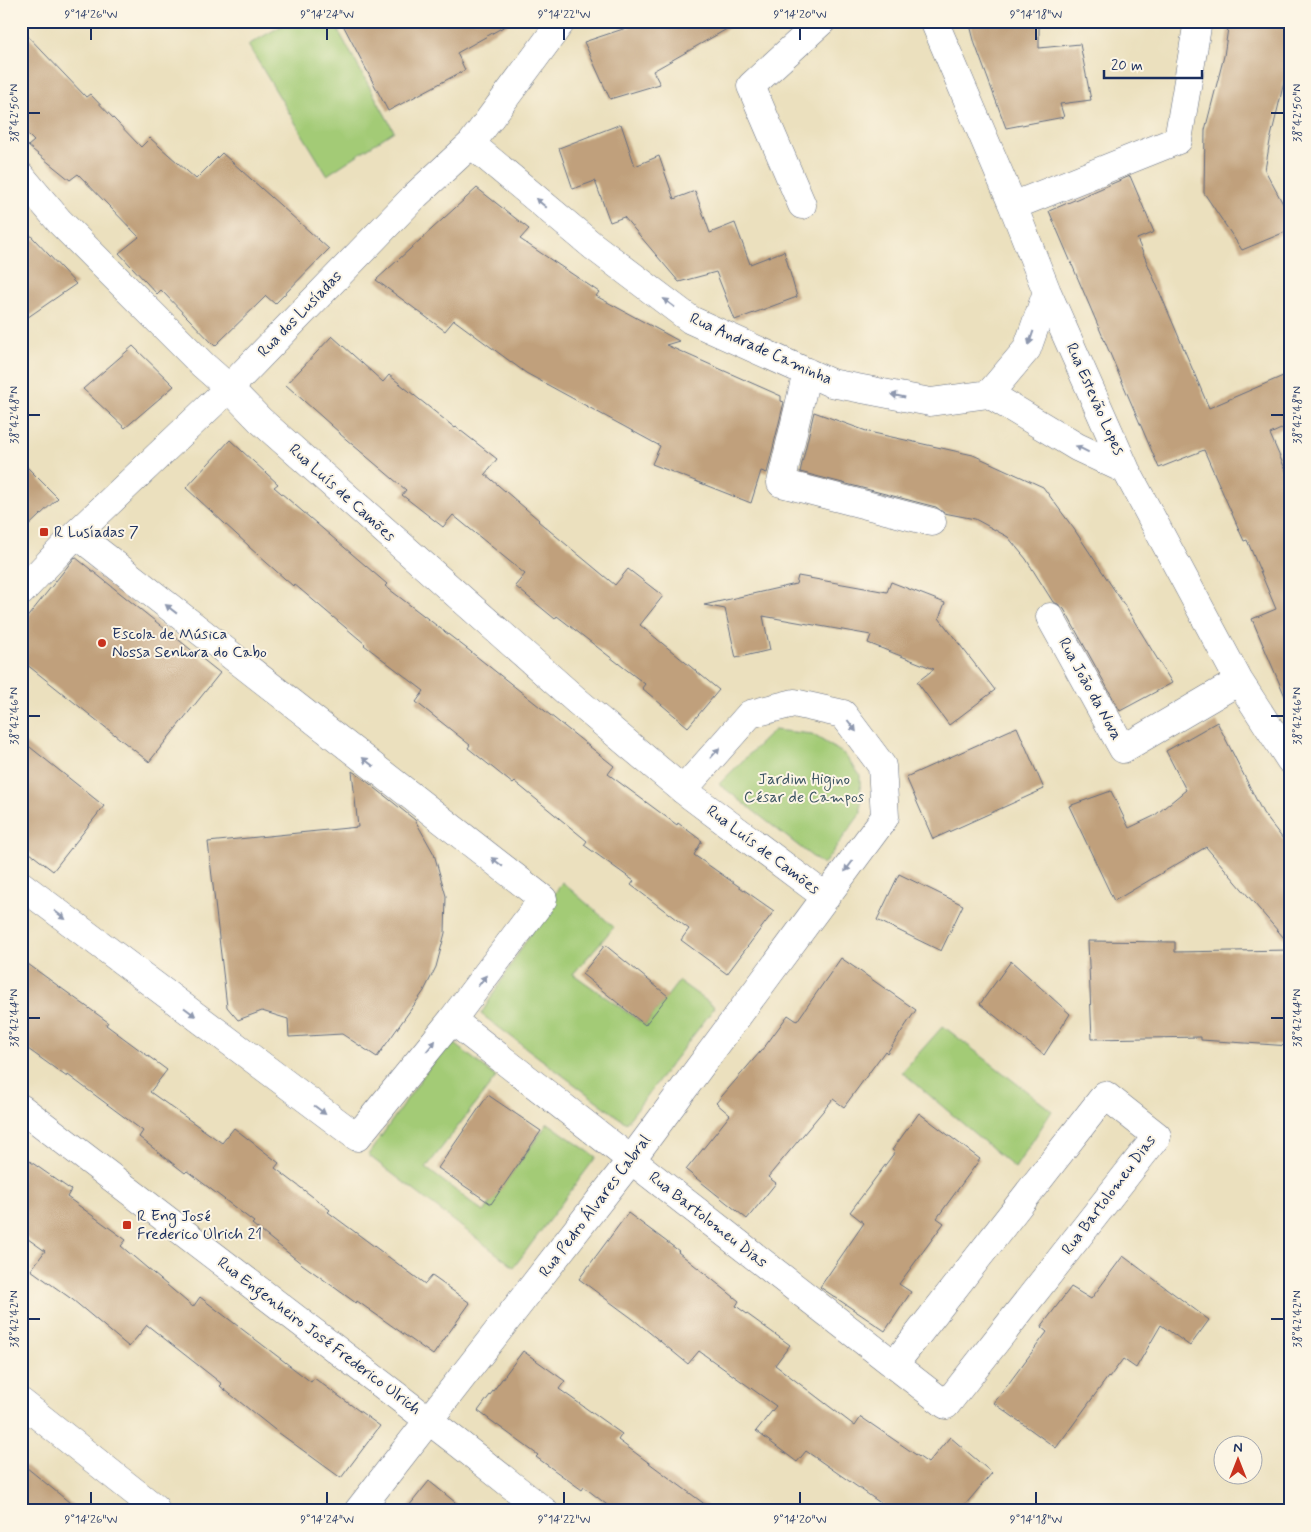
<svg xmlns="http://www.w3.org/2000/svg" width="1311" height="1532" font-family="Mynerve,sans-serif">
	<style>
		.green { fill: #a3cb76; stroke: #5f7d6a }
		.building { fill: #c0a07c }
		.lines { fill: none; stroke-linecap: round; stroke-linejoin: round }
		.minor-casing { stroke: #646d80; stroke-width: 29 }
		.minor { stroke: #fff; stroke-width: 28 }
		.oneway { fill: #8d97ae }
		.ticks { fill: none; stroke: #1b2f5e; stroke-width: 2 }
		.poi-dot { fill: #c8321e; stroke: #fcf5e5; stroke-width: 2 }
		.labels { text-anchor: middle; dominant-baseline: central; stroke-width: 4; stroke-linejoin: round; paint-order: stroke }
		.street-label { font-size: 16px; fill: #1b2f5e; stroke: #fcf5e5 }
		.poi-label { font-size: 16px; fill: #1b2f5e; stroke: #fcf5e5; text-anchor: start }
		.park-label { font-size: 16px; fill: #3d5664; stroke: #fcf5e5 }
		.neatline { fill: none; stroke: #1b2f5e; stroke-width: 2 }
		.ticks-label { font-size: 12px; text-anchor: middle; fill: #1b2f5e }
	</style>
	<rect width="100%" height="100%" fill="#fcf5e5"/>
	<filter id="ink" filterUnits="userSpaceOnUse"><feTurbulence type="fractalNoise" baseFrequency=".02" numOctaves="2"/><feDisplacementMap in="SourceGraphic" scale="10" xChannelSelector="R" yChannelSelector="G"/><feConvolveMatrix kernelMatrix="1 2 1 2 8 2 1 2 1" color-interpolation-filters="sRGB"/></filter>
	<filter id="wash" filterUnits="userSpaceOnUse"><feTurbulence type="fractalNoise" baseFrequency=".0096" numOctaves="4" result="noise"/><feDisplacementMap in="SourceGraphic" scale="20" xChannelSelector="R" yChannelSelector="G"/><feGaussianBlur stdDeviation="1.12" result="paint"/><feColorMatrix in="noise" values="0 0 0 0 0 0 0 0 0 0 0 0 0 0 0 0 0 1.4 0 .05"/><feComposite in="paint" operator="in"/></filter>
	<g filter="url(#wash)">
		<rect width="100%" height="100%" fill="#ebe0be"/>
		<path class="green" d="M290,21H333L394,131L327,175L248,45Z
			M774,730L812,734L844,754L860,775L861,813L823,865L719,784Z
			M562,882L614,927L573,974L645,1025L679,981L715,1007L626,1123L481,1014Z
			M943,1026L1052,1111L1015,1168L902,1072Z
			M449,1039L496,1077L426,1168L484,1212L548,1123L596,1157L514,1267L368,1155Z
			M1037,1505L1185,1511H1034Z"/>
		<g id="blocks">
			<path class="building" d="M341,21H514L457,53L465,70L388,111Z
				M629,21H741L653,71L660,84L610,99L584,42L632,26Z
				M969,21H1039V48L1080,44L1091,100L1060,104L1064,117L1006,128L975,44Z
				M1229,21H1290V57L1270,141L1265,170L1290,217V230L1242,250L1204,193L1205,130L1224,56Z
				M21,29L86,97L90,94L141,147L150,138L196,179L222,153L329,249L275,304L266,296L215,346L161,290L157,294L119,253L139,237L78,174L70,180L28,146L34,141L21,128Z
				M621,124L635,166L659,156L674,199L695,191L710,233L735,223L750,264L784,251L797,297L735,320L716,272L679,282L624,217L610,222L595,181L573,189L559,148Z
				M1130,176L1154,232L1137,239L1209,408L1290,373V425L1270,434L1290,480V708L1252,619L1276,609L1247,540L1244,541L1204,450L1159,468L1049,211Z
				M477,188L529,229L520,239L599,292L596,296L679,341L666,345L781,396V401L784,402L767,473L761,471L751,503L652,464L660,446L526,373L454,320L445,331L376,280Z
				M21,225L76,284L21,322Z
				M332,336L383,382L389,375L455,428L456,427L497,459L485,474L539,520L538,521L615,585L628,569L663,596L640,625L719,690L688,727L642,688L645,684L557,616L555,619L515,586L525,574L453,515L443,527L402,495L406,490L340,434V433L286,385Z
				M133,346L174,386L125,428L83,389Z
				M814,412L869,432L973,455L1043,487L1074,529L1125,606L1172,683L1120,711L1064,609L1058,604L1053,602L1026,559L1008,537L975,519L944,513L936,507L800,472Z
				M230,440L278,484L274,487L387,584L385,586L466,648L614,766L608,774L677,825L678,823L702,841L694,855L774,911L727,974L681,940L689,929L631,885L634,881L584,845L587,841L515,782L513,784L468,748L470,745L416,702L424,691L364,645L365,644L294,584L293,586L249,547V546L186,488Z
				M21,461L58,498L21,533Z
				M75,557L220,673L149,762L21,660V625Z
				M798,576L887,592L891,582L945,603L939,618L995,690L949,725L917,682L934,669L868,643L871,635L763,616L770,650L736,658L725,609L704,605L796,584Z
				M1217,722L1263,813L1290,848V945L1206,847L1114,901L1069,806L1111,791L1129,828L1154,816L1186,790L1166,751Z
				M1017,727L1044,789L933,839L906,777Z
				M21,740L104,806L53,871L21,846Z
				M352,771L365,780L415,820L434,854L446,896L445,933L436,967L424,991L377,1057L342,1034L289,1037L288,1019L262,1011L238,1020L227,1007L208,842L358,827Z
				M899,874L963,905L941,951L877,920Z
				M1088,941L1175,942V952L1290,950V1046L1201,1040V1037L1092,1039Z
				M605,945L668,996L645,1025L582,974Z
				M841,958L916,1010L887,1053L885,1051L844,1107L833,1099L768,1177L776,1183L747,1219L686,1170L730,1115L716,1103L766,1045L788,1015L797,1021Z
				M21,959L108,1022L106,1025L167,1070L150,1092L222,1143L234,1128L279,1163L275,1168L330,1210L328,1212L425,1284L432,1276L470,1303L433,1355L357,1301L356,1303L302,1264L252,1224L254,1222L187,1171L185,1173L139,1137L143,1131L68,1075L67,1077L21,1044Z
				M1011,961L1070,1014L1044,1055L980,1004Z
				M488,1095L541,1131L491,1204L438,1168Z
				M919,1113L980,1159L937,1218L944,1223L899,1284L911,1292L885,1331L820,1287L864,1223L850,1212L895,1152L892,1150Z
				M21,1155L71,1190L67,1197L126,1240L121,1246L193,1307L200,1297L311,1382L314,1378L380,1426L341,1478L275,1430L220,1386L222,1384L147,1325L129,1347L73,1300L31,1270L45,1251L21,1234Z
				M628,1213L679,1251L678,1252L739,1301L736,1306L790,1345L775,1365L855,1426L861,1417L928,1463L950,1437L992,1473L960,1511H892L806,1451L797,1462L756,1431L776,1406L699,1351L688,1364L633,1319L579,1279Z
				M1123,1256L1209,1320L1190,1346L1161,1325L1136,1368L1123,1359L1109,1378L1108,1377L1056,1448L994,1403L1047,1332L1041,1327L1071,1287L1091,1299Z
				M523,1351L565,1381L559,1389L622,1434L618,1440L714,1511H615L584,1487L582,1490L536,1457L538,1455L478,1411Z
				M21,1463L80,1511H21Z
				M429,1481L466,1511H405Z"/>
		</g>
	</g>
	<g filter="url(#ink)">
		<use href="#blocks" fill-opacity="0" stroke="#646d80" stroke-width="1"/>
		<g class="lines">
			<defs>
				<path id="minor" d="M934,21L1013,206L1047,292L1126,470L1239,681L1290,760
					M471,144L593,246L691,320L831,383L930,402L989,394L1027,349L1047,292
					M21,176L59,221L203,365L229,388L260,420L577,701L683,790L826,897
					M802,205L751,86L822,21
					M1013,206L1178,140L1198,21
					M807,372L781,483L932,522
					M989,394L1077,447L1126,470
					M21,592L76,534L229,388L416,195L471,144L562,21
					M1050,617L1123,749L1239,681
					M21,885L357,1137L452,1020L543,899L76,534
					M452,1020C617,1149 781,1277 946,1405L1157,1136L1105,1095L894,1365
					M21,1108L457,1442L544,1511
					M21,1402L155,1508
					M358,1511L631,1160L885,817L882,766L843,714L794,703L750,714L683,790"/>
			</defs>
			<use href="#minor" class="minor-casing"/>
			<use href="#minor" class="minor"/>
		</g>
		<defs><path id="oneway-solid" d="M-6-.8H1V-3.2L6.5 0L1 3.2V.8H-6Z" transform="scale(1.25)"/></defs>
		<g class="oneway">
			<use href="#oneway-solid" transform="translate(541 203) rotate(-140)"/>
			<use href="#oneway-solid" transform="translate(669 303) rotate(-143)"/>
			<use href="#oneway-solid" transform="translate(1031 338) rotate(109)"/>
			<use href="#oneway-solid" transform="translate(898 396) rotate(-169)"/>
			<use href="#oneway-solid" transform="translate(1082 449) rotate(-154)"/>
			<use href="#oneway-solid" transform="translate(171 609) rotate(-142)"/>
			<use href="#oneway-solid" transform="translate(852 726) rotate(53)"/>
			<use href="#oneway-solid" transform="translate(715 753) rotate(-48)"/>
			<use href="#oneway-solid" transform="translate(368 762) rotate(-142)"/>
			<use href="#oneway-solid" transform="translate(497 862) rotate(-142)"/>
			<use href="#oneway-solid" transform="translate(849 866) rotate(127)"/>
			<use href="#oneway-solid" transform="translate(60 915) rotate(37)"/>
			<use href="#oneway-solid" transform="translate(482 981) rotate(-53)"/>
			<use href="#oneway-solid" transform="translate(190 1012) rotate(37)"/>
			<use href="#oneway-solid" transform="translate(431 1046) rotate(-51)"/>
			<use href="#oneway-solid" transform="translate(320 1110) rotate(37)"/>
		</g>
	</g>
	<path class="ticks" d="M91,28V40M327,28V40M564,28V40M800,28V40M1036,28V40M28,113H40M1271,113H1284M28,415H40M1271,415H1284M28,716H40M1271,716H1284M28,1018H40M1271,1018H1284M28,1319H40M1271,1319H1284M91,1492V1504M327,1492V1504M564,1492V1504M800,1492V1504M1036,1492V1504"/>
	<g class="poi-dot">
		<rect x="39" y="527" width="10" height="10" rx="2.5"/>
		<circle cx="102" cy="643" r="5"/>
		<rect x="122" y="1220" width="10" height="10" rx="2.5"/>
	</g>
	<g class="labels">
		<g class="street-label">
			<text transform="translate(300 314) rotate(-46)">Rua dos Lusíadas</text>
			<text transform="translate(761 349) rotate(24)">Rua Andrade Caminha</text>
			<text transform="translate(1095 399) rotate(66)">Rua Estevão Lopes</text>
			<text transform="translate(342 493) rotate(42)">Rua Luís de Camões</text>
			<text transform="translate(1090 689) rotate(61)">Rua João da Nova</text>
			<text transform="translate(763 850) rotate(37)">Rua Luís de Camões</text>
			<text transform="translate(1109 1195) rotate(-53)">Rua Bartolomeu Dias</text>
			<text transform="translate(595 1206) rotate(-53)">Rua Pedro Álvares Cabral</text>
			<text transform="translate(708 1220) rotate(38)">Rua Bartolomeu Dias</text>
			<text transform="translate(319 1336) rotate(37)">Rua Engenheiro José Frederico Ulrich</text>
		</g>
		<g class="poi-label">
			<text x="54" y="532">R Lusíadas 7</text>
			<text x="112" y="634">Escola de Música<tspan x="112" dy="18">Nossa Senhora do Cabo</tspan></text>
			<text x="137" y="1216">R Eng José<tspan x="137" dy="18">Frederico Ulrich 21</tspan></text>
		</g>
		<g class="park-label">
			<text x="804" y="779">Jardim Higino<tspan x="804" dy="18">César de Campos</tspan></text>
		</g>
	</g>
	<rect width="1311" height="1532" fill="none" stroke="#fcf5e5" stroke-width="55"/>
	<g transform="translate(1238 1460)"><circle r="24" fill="#fcf5e5" stroke="#a2a6af"/>
	<path d="M0-4L9 19L0 12L-9 19Z" fill="#c8321e"/>
	<text y="-8" font-size="14" font-weight="bold" text-anchor="middle" fill="#1b2f5e">N</text>
	</g>
	<path d="M1104 70v8h98v-8" fill="none" stroke="#1b2f5e" stroke-width="2.5"/>
	<text x="1111" y="70" font-size="15" fill="#1b2f5e" stroke="#fcf5e5" stroke-width="4" paint-order="stroke">20 m</text>
	<rect x="28" y="28" width="1256" height="1476" class="neatline"/>
	<g class="ticks-label">
		<text x="91" y="18">9°14'26"W</text>
		<text x="327" y="18">9°14'24"W</text>
		<text x="564" y="18">9°14'22"W</text>
		<text x="800" y="18">9°14'20"W</text>
		<text x="1036" y="18">9°14'18"W</text>
		<text transform="translate(14 113) rotate(-90)" y="4">38°42'50"N</text>
		<text transform="translate(1297 113) rotate(-90)" y="4">38°42'50"N</text>
		<text transform="translate(14 415) rotate(-90)" y="4">38°42'48"N</text>
		<text transform="translate(1297 415) rotate(-90)" y="4">38°42'48"N</text>
		<text transform="translate(14 716) rotate(-90)" y="4">38°42'46"N</text>
		<text transform="translate(1297 716) rotate(-90)" y="4">38°42'46"N</text>
		<text transform="translate(14 1018) rotate(-90)" y="4">38°42'44"N</text>
		<text transform="translate(1297 1018) rotate(-90)" y="4">38°42'44"N</text>
		<text transform="translate(14 1319) rotate(-90)" y="4">38°42'42"N</text>
		<text transform="translate(1297 1319) rotate(-90)" y="4">38°42'42"N</text>
		<text x="91" y="1523">9°14'26"W</text>
		<text x="327" y="1523">9°14'24"W</text>
		<text x="564" y="1523">9°14'22"W</text>
		<text x="800" y="1523">9°14'20"W</text>
		<text x="1036" y="1523">9°14'18"W</text>
	</g>
</svg>
